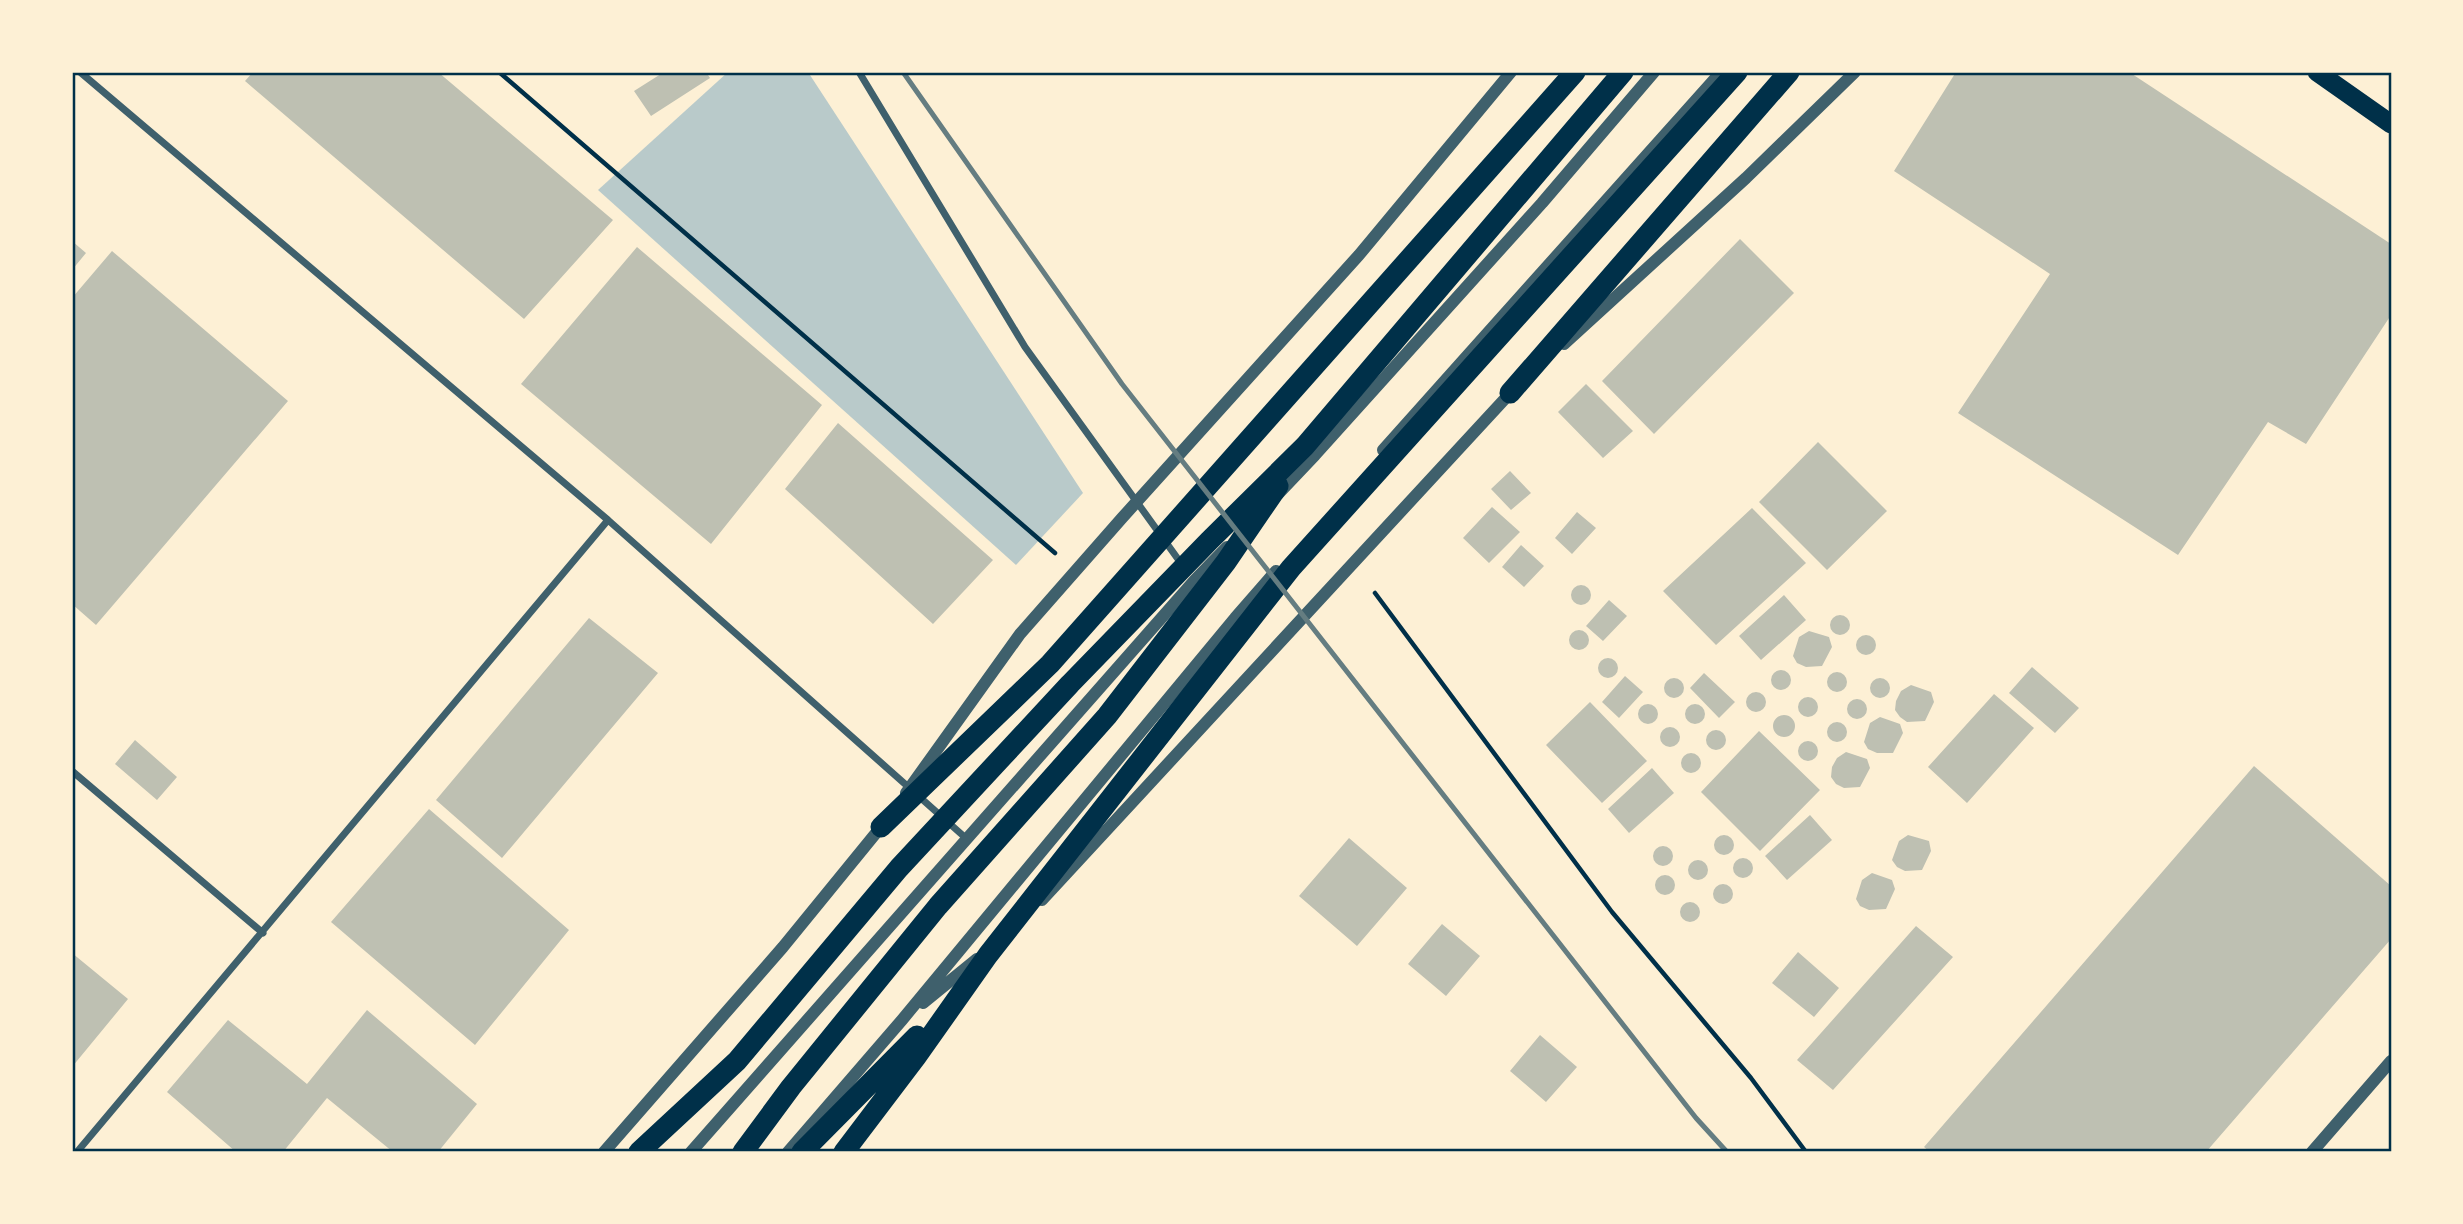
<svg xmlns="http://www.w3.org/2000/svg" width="2463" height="1224" font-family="Montserrat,sans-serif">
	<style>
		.green { fill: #b9caca }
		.building { fill: #bec0b2 }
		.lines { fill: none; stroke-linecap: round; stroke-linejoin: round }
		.path { stroke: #003049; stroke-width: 4.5 }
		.minor { stroke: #3f606c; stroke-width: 7 }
		.tertiary { stroke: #3f606c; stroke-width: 12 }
		.trunk { stroke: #003049; stroke-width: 19 }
		.motorway { stroke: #003049; stroke-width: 21 }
		.rail { stroke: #657d81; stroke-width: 5 }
		.neatline { fill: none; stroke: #003049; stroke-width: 2.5 }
	</style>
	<rect width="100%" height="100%" fill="#fdf0d5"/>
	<path class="green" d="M728,72H808L1083,493L1016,565L598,190Z"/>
	<path class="building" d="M253,72H438L613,220L524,319L245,81Z
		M664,72H706L710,78L651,116L634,91Z
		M1956,72H2129L2391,244V315L2306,444L2268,422L2178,555L1958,413L2050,274L1894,171Z
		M1740,239L1794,293L1654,434L1602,381Z
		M72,241L86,253L72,270Z
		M637,247L822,405L711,544L521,384Z
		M112,251L288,401L96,625L72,604V298Z
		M1586,384L1633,431L1603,458L1558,412Z
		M838,423L993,560L933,624L785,489Z
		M1818,442L1887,511L1827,570L1759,502Z
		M1510,471L1531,493L1511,510L1491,489Z
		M1492,507L1520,532L1489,563L1463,538Z
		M1752,508L1806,563L1716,645L1663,591Z
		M1577,512L1596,528L1572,554L1555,538Z
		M1521,545L1544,566L1524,587L1502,567Z
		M1571 595a10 10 0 1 1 20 0a10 10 0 1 1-20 0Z
		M1784,595L1806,620L1761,660L1739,636Z
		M1609,600L1627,616L1603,641L1586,626Z
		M1830 625a10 10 0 1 1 20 0a10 10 0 1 1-20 0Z
		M589,618L658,673L502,858L436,800Z
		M1569 640a10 10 0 1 1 20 0a10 10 0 1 1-20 0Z
		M1809,631L1829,637L1832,647L1822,666L1806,667L1797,663L1793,656L1799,637Z
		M1856 645a10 10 0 1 1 20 0a10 10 0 1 1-20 0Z
		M1598 668a10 10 0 1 1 20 0a10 10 0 1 1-20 0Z
		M2032,667L2079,708L2055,733L2009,693Z
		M1771 680a10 10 0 1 1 20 0a10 10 0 1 1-20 0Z
		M1827 682a10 10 0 1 1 20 0a10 10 0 1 1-20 0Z
		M1704,673L1735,702L1719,718L1690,688Z
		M1625,676L1643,692L1619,718L1602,702Z
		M1870 688a10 10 0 1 1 20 0a10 10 0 1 1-20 0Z
		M1664 688a10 10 0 1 1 20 0a10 10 0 1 1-20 0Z
		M1911,685L1931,692L1934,702L1925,721L1907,722L1900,717L1895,710L1896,701L1901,691Z
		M1746 702a10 10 0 1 1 20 0a10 10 0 1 1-20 0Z
		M1994,694L2034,728L1967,803L1928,767Z
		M1798 707a10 10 0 1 1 20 0a10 10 0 1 1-20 0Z
		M1847 709a10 10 0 1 1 20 0a10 10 0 1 1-20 0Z
		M1590,702L1647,761L1602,803L1546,745Z
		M1685 714a10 10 0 1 1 20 0a10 10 0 1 1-20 0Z
		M1638 714a10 10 0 1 1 20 0a10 10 0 1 1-20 0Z
		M1773 726a11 11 0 1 1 22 0a11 11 0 1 1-22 0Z
		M1880,717L1900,724L1903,733L1893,753H1877L1868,749L1864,742L1870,723Z
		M1827 732a10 10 0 1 1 20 0a10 10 0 1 1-20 0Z
		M1660 737a10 10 0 1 1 20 0a10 10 0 1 1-20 0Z
		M1706 740a10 10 0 1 1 20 0a10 10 0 1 1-20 0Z
		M1759,731L1820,790L1760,851L1701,792Z
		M135,740L177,777L157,800L115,764Z
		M1798 751a10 10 0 1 1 20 0a10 10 0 1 1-20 0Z
		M1846,752L1867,759L1870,768L1860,787L1844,788L1836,784L1831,777L1832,767L1837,758Z
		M1681 763a10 10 0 1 1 20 0a10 10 0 1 1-20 0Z
		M2254,766L2391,886V939L2206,1152H1930L1924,1147Z
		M1652,768L1674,793L1629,833L1608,809Z
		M429,809L569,930L475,1045L331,922Z
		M1810,815L1832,840L1787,880L1765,856Z
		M1714 845a10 10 0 1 1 20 0a10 10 0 1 1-20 0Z
		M1908,835L1929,841L1931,851L1922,870L1905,871L1897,867L1892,860L1899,841Z
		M1349,838L1407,888L1357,946L1299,896Z
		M1653 856a10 10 0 1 1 20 0a10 10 0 1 1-20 0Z
		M1733 868a10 10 0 1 1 20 0a10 10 0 1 1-20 0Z
		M1688 870a10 10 0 1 1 20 0a10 10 0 1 1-20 0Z
		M1872,873L1892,880L1895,889L1886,909L1869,910L1860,906L1856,899L1862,880Z
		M1655 885a10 10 0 1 1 20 0a10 10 0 1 1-20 0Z
		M1713 894a10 10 0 1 1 20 0a10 10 0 1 1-20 0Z
		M1680 912a10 10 0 1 1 20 0a10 10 0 1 1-20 0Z
		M1442,924L1480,956L1446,996L1408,964Z
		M1916,926L1953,957L1833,1090L1797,1060Z
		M1798,952L1839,988L1814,1017L1772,983Z
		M72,953L128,999L72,1067Z
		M367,1010L477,1104L438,1152H393L327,1098L283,1152H236L167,1092L228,1020L307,1084Z
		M1540,1035L1577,1067L1546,1102L1510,1071Z"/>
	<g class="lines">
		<path class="path" d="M499,72L1055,553
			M1375,593L1612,912L1751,1078L1806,1152"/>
		<path class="minor" d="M80,72L608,520L968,840
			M859,72L1025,347L1183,566
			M72,771L263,933
			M77,1152L608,520"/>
		<path class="tertiary" d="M1564,344L1746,178L1855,72
			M1383,450L1721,72
			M1278,494L1315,455L1542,203L1654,72
			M906,793L1020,634L1122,518L1359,255L1511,72
			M1042,900L1514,389
			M923,1003L977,959
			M604,1152L783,947L885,822
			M691,1152L1194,581L1227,547
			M788,1152L902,1020L1235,618L1276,571
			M2312,1152L2391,1061"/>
		<path class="trunk" d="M2317,72L2391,124"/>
		<path class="motorway" d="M1510,393L1789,72
			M881,827L1050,664L1575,72
			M639,1152L737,1061L899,868L1070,684L1209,541L1305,446L1623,72
			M743,1152L791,1087L938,906L1107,716L1226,562L1278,486
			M802,1152L917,1036
			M844,1152L916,1057L988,955L1291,568L1737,72"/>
		<path class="rail" d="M903,72L1122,384L1696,1118L1727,1152"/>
	</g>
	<rect width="2463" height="1224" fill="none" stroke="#fdf0d5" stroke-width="147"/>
	<rect x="74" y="74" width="2316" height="1076" class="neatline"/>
</svg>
